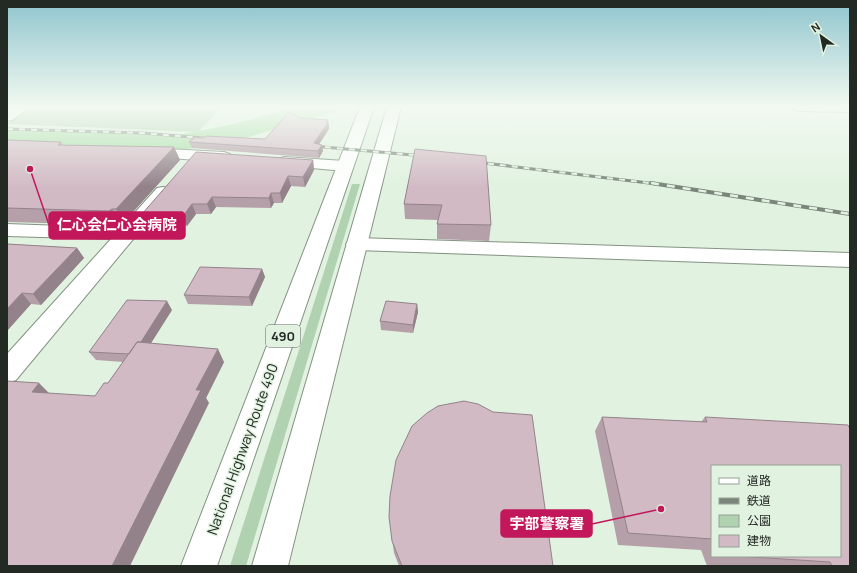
<svg xmlns="http://www.w3.org/2000/svg" width="857" height="573" font-family="Manrope,'Noto Sans JP',sans-serif">
	<style>
		.green { fill: #b1d2b0 }
		.lines { fill: none; stroke-linecap: round; stroke-linejoin: round }
		.river { fill: #aadfa8; fill-rule: evenodd }
		.street-casing { stroke: #839382; stroke-width: 2 }
		.highway-casing { stroke: #839382; stroke-width: 2 }
		.street { fill: #fff; fill-rule: evenodd }
		.highway { fill: #fff; fill-rule: evenodd }
		.rail-far1-casing { stroke: #7b867a; stroke-width: 3 }
		.rail-casing { stroke: #7b867a; stroke-width: 4 }
		.rail-far1 { stroke: #e1f2e0; stroke-width: 2; stroke-dasharray: 6; stroke-linecap: butt }
		.rail { stroke: #e1f2e0; stroke-width: 2.5; stroke-dasharray: 8; stroke-linecap: butt }
		.wall { fill: #b5a0a9; fill-rule: evenodd }
		.shaded-wall { fill: #93828a }
		.building { fill: #d2bac5; stroke: #93828a }
		.labels { text-anchor: middle; dominant-baseline: central; stroke-width: 3; stroke-linejoin: round; paint-order: stroke }
		.shield { fill: #e1f2e0; stroke: #5c655c; stroke-width: 1 }
		.shield-label { font-size: 13px; font-weight: bold; fill: #232923 }
		.street-label { font-size: 14px; fill: #232923; stroke: #e1f2e0 }
		.leader { fill: none; stroke: #c2185b; stroke-width: 1.5 }
		.callout-dot { fill: #c2185b; stroke: #e1f2e0; stroke-width: 1.5 }
		.callout { fill: #c2185b; stroke: #c2185b; stroke-width: 1.5 }
		.callout-label { font-size: 15px; text-anchor: middle; font-weight: bold; fill: #fff }
	</style>
	<rect width="100%" height="100%" fill="#e1f2e0"/>
	<path class="green" d="M33,107H222L198,132L7,124Z
		M352,184H360L246,566H230Z"/>
	<g class="lines">
		<path class="river" d="M298,107H337L334,112L241,139L178,151L7,146V130L178,135L229,125Z"/>
		<defs>
			<path id="street" d="M14,107H30L12,120L7,121V111Z
				M793,107H850V112L799,111L794,110Z
				M148,148L224,152L230,154L232,157L230,160L224,162L143,156L140,153L143,150Z
				M284,157L345,161L351,163L353,166L351,169L345,171L278,165L276,162L278,159Z
				M163,187L169,188L172,192L169,196L16,380L7,383V354L111,239L7,236V224L121,228L157,188Z
				M356,238L850,253V267L356,250L349,248L346,244L349,240Z"/>
			<path id="highway" d="M360,107H374L217,566H181Z
				M387,107H401L288,566H252Z"/>
		</defs>
		<use href="#street" class="street-casing"/>
		<use href="#highway" class="highway-casing"/>
		<use href="#street" class="street"/>
		<use href="#highway" class="highway"/>
		<defs>
			<path id="rail-far1" d="M7,129L143,133L215,139
				M313,146L424,156
				M476,162L657,184"/>
			<path id="rail" d="M651,183L850,214"/>
		</defs>
		<use href="#rail-far1" class="rail-far1-casing"/>
		<use href="#rail" class="rail-casing"/>
		<use href="#rail-far1" class="rail-far1"/>
		<use href="#rail" class="rail"/>
	</g>
	<path class="wall" d="M300,118L328,120L329,129L319,144L323,151L319,158L192,148L189,142L203,138L265,139Z
		M7,140L61,142L63,145L174,147L180,160L123,223H120L117,225L7,222Z
		M415,149L491,225L489,241L437,239V224L438,220L405,219L404,204Z
		M313,160L314,170L305,187L291,186L282,203H274L271,208L216,207L211,214H196L187,226L147,224L142,214Z
		M7,244L77,248L84,258L41,305L31,304L7,331Z
		M262,269L265,277L252,306L188,304L184,295Z
		M417,304L418,312L413,333L381,330L380,321Z
		M172,310L151,343L224,362L206,398L209,403L48,393L95,396L108,383L123,362L96,360L89,352Z
		M602,417L701,422L705,417L850,566H707L701,550L618,545L595,431ZM712,466L840,556H712Z
		M389,517L553,566H399L394,553Z"/>
	<path class="shaded-wall" d="M328,120L329,129L316,149L314,143Z
		M322,145L323,151L319,158L318,151Z
		M174,147L180,160L123,223L116,209Z
		M313,160L314,170L305,187L303,177Z
		M288,176L291,186L282,203L280,193Z
		M271,193L274,203L271,208L269,198Z
		M212,197L216,207L211,214L207,204Z
		M192,204L196,214L187,226L183,216Z
		M112,209L120,223L117,225L109,211Z
		M77,248L84,258L41,305L33,294Z
		M262,269L265,277L252,306L249,297Z
		M22,293L31,304L7,331V309Z
		M167,301L172,310L139,362L133,354Z
		M417,304L418,312L413,333V325Z
		M218,349L224,362L206,398L209,403L130,566H112L196,390Z
		M39,383L52,396L32,392Z"/>
	<path class="building" d="M289,112L300,118L328,120L326,123H328L314,143L322,145L318,151L189,142L195,137L203,138L206,136L265,139Z
		M7,140L61,142L58,145L174,147L116,209H112L109,211L7,208Z
		M415,149L486,156L491,225L437,224L442,205L404,204Z
		M196,152L313,160L303,177L288,176L280,193H271L269,198L212,197L207,204H192L183,216L142,214Z
		M7,244L77,248L33,294L22,293L7,309Z
		M200,267L262,269L249,297L184,295Z
		M127,300L167,301L141,342H137L129,354L89,352Z
		M386,301L417,304L413,325L380,321Z
		M137,342L218,349L196,390H201L112,566H7V381L39,383L32,392L95,396L104,383H108Z
		M464,401L478,404L493,412L532,415L553,566H402L392,541L389,517L390,496L396,460L412,426L427,413L438,406Z
		M602,417L707,422L705,417L848,425L850,429V566H832L830,562L736,556H840V466H712V539L628,533Z"/>
	<linearGradient id="sky" x2="0" y2="1"><stop stop-color="#8fc5ce"/><stop offset="0.57" stop-color="#f2f9f1"/><stop offset="1" stop-color="#f2f9f1" stop-opacity="0"/></linearGradient>
	<rect width="857" height="187" fill="url(#sky)"/>
	<g class="labels">
		<rect class="shield" x="266" y="325" width="34" height="22" rx="3"/>
		<g class="shield-label">
			<text x="283" y="336">490</text>
		</g>
		<g class="street-label">
			<text transform="translate(242 449) rotate(-70)">National Highway Route 490</text>
		</g>
	</g>
	<path class="leader" d="M30 169L49 225M661 509L592 524"/>
	<g class="callout-dot">
		<circle cx="30" cy="169" r="4"/>
		<circle cx="661" cy="509" r="4"/>
	</g>
	<g class="callout">
		<rect x="49" y="212" width="136" height="27" rx="4"/>
		<rect x="501" y="510" width="91" height="27" rx="4"/>
	</g>
	<g class="callout-label">
		<text x="117" y="230">仁心会仁心会病院</text>
		<text x="547" y="529">宇部警察署</text>
	</g>
	<rect width="857" height="573" fill="none" stroke="#232923" stroke-width="16"/>
	<rect x="711" y="465" width="130" height="92" fill="#e1f2e0" stroke="#95a294"/>
	<rect x="719" y="478" width="20" height="6" fill="#ffffff" stroke="#95a294"/>
	<text x="747" y="485" font-size="12" fill="#232923">道路</text>
	<rect x="719" y="498" width="20" height="6" fill="#7b867a" stroke="#95a294"/>
	<text x="747" y="505" font-size="12" fill="#232923">鉄道</text>
	<rect x="719" y="515" width="20" height="12" fill="#b1d2b0" stroke="#95a294"/>
	<text x="747" y="525" font-size="12" fill="#232923">公園</text>
	<rect x="719" y="535" width="20" height="12" fill="#d2bac5" stroke="#95a294"/>
	<text x="747" y="545" font-size="12" fill="#232923">建物</text>
	<g transform="translate(821 36) rotate(327)" stroke="#e1f2e0" stroke-width="3" paint-order="stroke">
	<path d="M0-3L7 15L0 10L-7 15Z" fill="#232923"/>
	<text y="-6" font-size="11" font-weight="bold" text-anchor="middle" fill="#232923">N</text>
	</g>
</svg>
